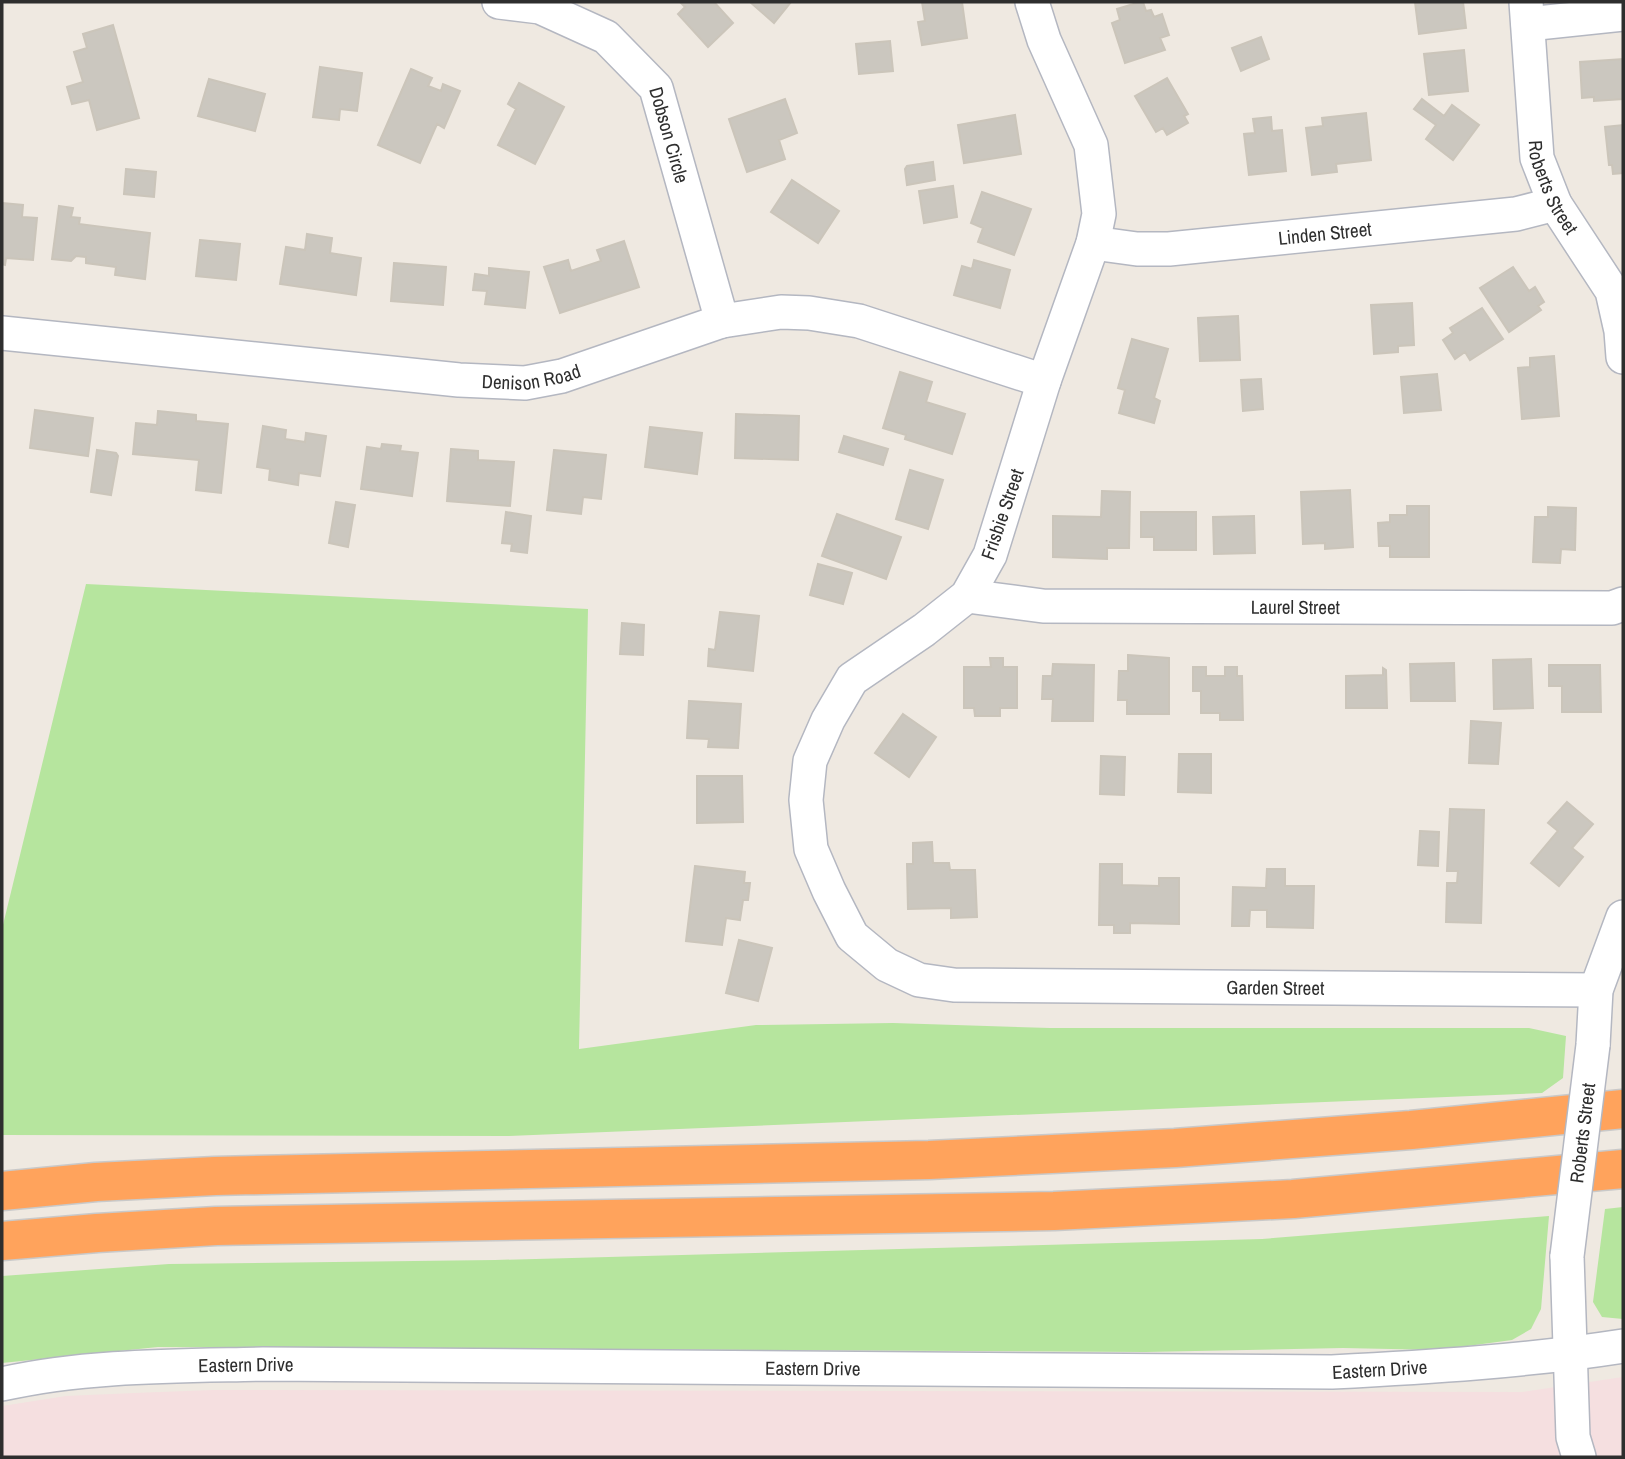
<svg xmlns="http://www.w3.org/2000/svg" width="1625" height="1459" font-family="'Archivo Narrow',sans-serif">
	<style>
		.medical { fill: #f5dfe0 }
		.green { fill: #b6e59e }
		.building { fill: #cbc7bf; stroke: #cbc5ba; stroke-width: 2 }
		.lines { fill: none; stroke-linecap: round; stroke-linejoin: round }
		.minor-casing { stroke: #b4b7c1; stroke-width: 36 }
		.highway-casing { stroke: #c9c9c9; stroke-width: 41 }
		.minor { stroke: #fff; stroke-width: 33 }
		.highway { stroke: #ffa35c; stroke-width: 38 }
		.minor-bridge-casing { stroke: #b4b7c1; stroke-width: 36; stroke-linecap: butt }
		.minor-bridge { stroke: #fff; stroke-width: 33 }
		.labels { text-anchor: middle; dominant-baseline: central; stroke-width: 7; stroke-linejoin: round; paint-order: stroke }
		.street-label { font-size: 19px; fill: #2e2e2e; stroke: #fff }
	</style>
	<rect width="100%" height="100%" fill="#efe9e1"/>
	<path class="medical" d="M1623,1377V1457H2V1406L66,1396L134,1393L213,1390L1522,1392Z"/>
	<path class="green" d="M86,584L588,609L579,1049L756,1025L893,1023L1050,1028H1529L1566,1036L1563,1078L1542,1093L509,1136L2,1135V929Z
		M1623,1207V1319L1602,1317L1593,1302L1605,1209Z
		M1549,1216L1541,1309L1531,1329L1512,1340L1438,1350L1343,1348L1145,1352L158,1347L2,1363V1276L169,1264L495,1260L1262,1239Z"/>
	<path class="building" d="M680,2H714L733,23L708,47L678,14L685,7Z
		M750,2H791L774,23Z
		M922,2H962L967,38L922,45L918,22L925,21Z
		M1140,2H1143L1146,11L1151,10L1154,17L1162,14L1169,35L1160,38L1165,50L1125,63L1112,23L1120,20L1117,9Z
		M1415,2H1463L1466,28L1419,34Z
		M113,25L139,118L97,130L89,100L72,104L67,87L83,82L74,52L87,48L83,34Z
		M1261,37L1269,59L1241,71L1232,48Z
		M890,41L893,71L859,74L856,44Z
		M1464,50L1468,91L1429,95L1424,54Z
		M1623,59V99L1594,101V97L1582,98L1580,62Z
		M320,67L362,73L357,111L340,109L339,120L313,117Z
		M411,69L432,78L428,86L441,91L443,84L460,91L444,128L437,124L420,163L378,145Z
		M1167,78L1188,114L1184,116L1188,123L1167,135L1163,128L1156,132L1135,96Z
		M209,79L265,94L255,131L198,116Z
		M519,83L564,107L535,164L498,145L516,109L508,104Z
		M785,99L797,133L779,140L785,159L747,172L729,119Z
		M1422,99L1444,116L1452,105L1479,125L1453,160L1426,139L1436,125L1414,109Z
		M1366,113L1371,160L1336,164L1337,172L1312,175L1306,128L1323,126L1322,118Z
		M1015,115L1021,154L964,163L958,125Z
		M1271,117L1272,131L1282,130L1286,171L1249,175L1244,134L1255,133L1253,119Z
		M1623,125V173L1613,174L1612,165H1609L1605,127Z
		M933,162L935,180L907,185L905,169L907,166Z
		M126,169L156,172L154,197L124,194Z
		M792,180L839,211L818,243L771,212Z
		M953,186L957,217L924,223L919,191Z
		M982,192L1031,209L1014,255L978,242L983,228L971,223Z
		M2,203L23,205L22,217L37,218L33,260L6,258L5,265L2,264Z
		M59,206L73,208L71,217L80,218L79,224L150,233L145,279L115,275L116,267L86,263V257L76,256L71,261L52,259Z
		M307,234L332,238L330,253L361,258L356,295L280,284L286,247L305,250Z
		M200,240L240,244L236,280L196,276Z
		M624,241L639,287L560,313L544,267L568,260L571,271L601,261L597,250Z
		M974,260L1010,270L1000,308L954,295L962,266L972,269Z
		M394,263L446,267L443,305L391,301Z
		M1513,267L1529,291L1535,287L1544,302L1538,306L1541,310L1509,332L1480,288Z
		M489,268L529,272L525,308L485,304L487,291L473,290L475,274L489,276Z
		M1412,303L1414,345L1398,346V352L1374,354L1371,305Z
		M1482,308L1503,339L1470,360L1465,352L1455,359L1443,340L1453,333L1450,328Z
		M1238,316L1240,360L1200,361L1198,318Z
		M1132,339L1168,349L1154,398L1160,401L1154,423L1119,413L1125,390L1118,388Z
		M1554,356L1559,416L1522,419L1518,368L1530,367V358Z
		M900,372L932,382L926,402L965,414L952,454L905,439L906,435L883,428Z
		M1437,374L1441,410L1404,413L1401,377Z
		M1261,379L1263,409L1243,411L1241,380Z
		M35,410L93,418L88,456L30,448Z
		M158,411L196,415V421L228,424L221,493L196,490L199,460L133,454L136,423L157,425Z
		M736,414L799,416L798,460L735,458Z
		M263,426L286,430L285,439L305,442L306,433L326,436L320,476L299,473L298,485L269,480L270,469L257,467Z
		M650,427L702,433L697,474L645,467Z
		M844,436L888,449L883,465L839,452Z
		M382,444L401,446L400,451L418,453L412,496L361,489L367,447L381,449Z
		M451,449L478,451V460L514,462L510,506L447,501Z
		M97,450L116,453L118,456L111,495L91,492Z
		M554,450L606,455L601,499L583,497L581,514L547,510Z
		M910,470L943,480L928,529L896,519Z
		M1350,490L1353,547L1325,549V543L1303,544L1301,492Z
		M1102,491L1130,492L1129,548H1107V559L1053,557V516L1101,517Z
		M336,502L355,505L348,547L329,543Z
		M1407,506H1429V557H1390V546H1379L1378,523L1390,522V515H1407Z
		M1548,507L1576,508L1575,550L1561,549L1560,563L1533,562L1535,517H1548Z
		M506,512L531,516L527,553L511,551L512,544L502,543Z
		M1141,512H1196V550H1154V537H1141Z
		M837,514L901,537L886,579L822,556Z
		M1254,516L1255,553L1214,554L1213,517Z
		M818,564L852,573L843,604L810,595Z
		M720,612L759,616L753,671L708,666L709,649L715,650Z
		M622,623L644,625L643,655L620,654Z
		M1128,655L1169,658V714H1127V700H1118L1119,671H1128Z
		M990,658H1003V667H1017V708H1000V716H975L974,708H964V667H991Z
		M1531,659L1533,708L1494,709L1493,660Z
		M1454,663L1455,701H1411L1410,664Z
		M1053,664L1094,665L1093,721H1052L1053,699H1042L1043,676H1052Z
		M1549,665H1600L1601,712H1562V686H1549Z
		M1193,667H1206V676H1225V667H1237V676H1242L1243,720H1220V713H1201V691H1193Z
		M1383,668L1386,670L1387,708H1346V676L1383,675Z
		M689,701L741,704L738,748L708,747L709,739L687,738Z
		M903,714L936,737L909,777L875,753Z
		M1471,721L1501,723L1498,764L1469,763Z
		M1179,754H1211V793L1178,792Z
		M1101,756L1125,757L1124,795L1100,794Z
		M697,776H742L743,822L697,823Z
		M1567,802L1593,824L1572,848L1583,857L1559,886L1531,863L1558,831L1548,823Z
		M1450,809L1484,810L1481,923L1446,922L1447,883H1457L1458,871H1447Z
		M1420,831L1439,832L1438,866L1418,865Z
		M932,842L933,863H949L950,870H975L977,917L951,918V908L908,909L907,864H913V843Z
		M1100,864H1122V885L1159,886V878H1179V924L1130,923V933H1114V925H1099Z
		M695,866L745,872L744,883H750L748,900H743L740,920L726,918L722,945L686,941Z
		M1267,869H1285V886H1314L1313,928L1267,927V910H1250L1249,926H1232L1233,887L1266,888Z
		M739,940L772,948L758,1001L726,993Z"/>
	<g class="lines">
		<defs>
			<g id="minor">
				<path id="s1" d="M499,2L540,7L606,37L656,88L722,321"/>
				<path id="s2" d="M1032,2L1044,40L1091,145L1099,214L1093,243L1044,381L990,555L967,596L924,630L852,679L828,720L810,761L806,800L811,849L829,891L852,936L887,965L919,980L954,985L1596,990"/>
				<path id="s3" d="M1526,2L1537,158L1555,204L1612,291L1621,331L1623,357"/>
				<path d="M1528,24L1623,14"/>
				<path id="s4" d="M1093,243L1137,249H1169L1516,214L1555,204"/>
				<path id="s5" d="M2,333L459,380L525,383L562,376L722,321L781,312L809,313L859,321L1044,381"/>
				<path id="s6" d="M967,596L1043,606L1612,608L1623,604"/>
				<path d="M1593,1045L1596,990L1623,917"/>
				<path d="M1567,1256L1573,1437L1579,1457"/>
				<path id="s7" d="M2,1384C86,1365 176,1366 263,1364L1332,1372C1430,1367 1526,1361 1623,1346"/>
			</g>
			<path id="highway" d="M2,1191L96,1182L215,1176L929,1160L1175,1148L1411,1130L1623,1109
				M2,1241L97,1233L216,1226L1054,1211L1293,1199L1623,1169"/>
		</defs>
		<use href="#minor" class="minor-casing"/>
		<use href="#highway" class="highway-casing"/>
		<use href="#minor" class="minor"/>
		<use href="#highway" class="highway"/>
		<defs>
			<g id="minor-bridge">
				<path id="s8" d="M1567,1256L1593,1045"/>
			</g>
		</defs>
		<use href="#minor-bridge" class="minor-bridge-casing"/>
		<use href="#minor-bridge" class="minor-bridge"/>
	</g>
	<g class="labels">
		<g class="street-label">
			<text stroke="none"><textPath href="#s1" startOffset="234">Dobson Circle</textPath></text>
			<text stroke="none"><textPath href="#s3" startOffset="189">Roberts Street</textPath></text>
			<text stroke="none"><textPath href="#s4" startOffset="233">Linden Street</textPath></text>
			<text stroke="none"><textPath href="#s5" startOffset="532">Denison Road</textPath></text>
			<text transform="translate(1002 514) rotate(-71)">Frisbie Street</text>
			<text stroke="none"><textPath href="#s6" startOffset="329">Laurel Street</textPath></text>
			<text stroke="none"><textPath href="#s2" startOffset="1486">Garden Street</textPath></text>
			<text stroke="none"><textPath href="#s8" startOffset="124">Roberts Street</textPath></text>
			<text stroke="none"><textPath href="#s7" startOffset="245">Eastern Drive</textPath></text>
			<text stroke="none"><textPath href="#s7" startOffset="812">Eastern Drive</textPath></text>
			<text stroke="none"><textPath href="#s7" startOffset="1379">Eastern Drive</textPath></text>
		</g>
	</g>
	<rect width="1625" height="1459" fill="none" stroke="#2e2e2e" stroke-width="7"/>
</svg>
